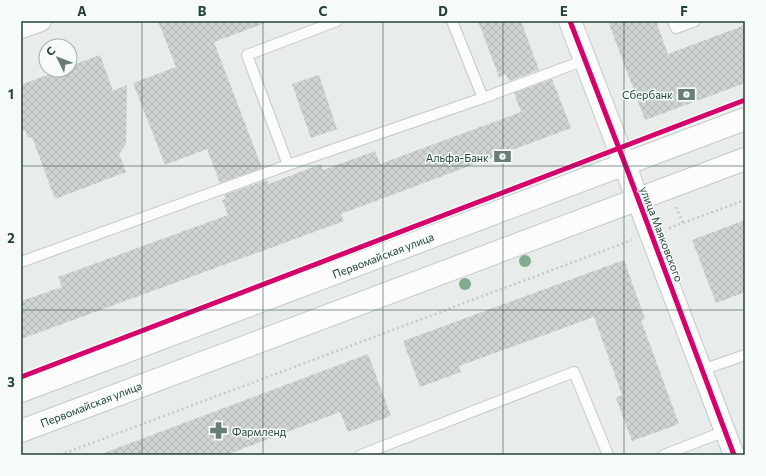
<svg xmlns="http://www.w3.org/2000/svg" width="766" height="476" font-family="Commissioner,sans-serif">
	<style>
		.building { fill: url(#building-cross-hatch) }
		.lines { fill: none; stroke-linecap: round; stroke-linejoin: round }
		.lane-casing { stroke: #c5c9c7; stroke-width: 12 }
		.street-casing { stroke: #c5c9c7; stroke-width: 22 }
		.secondary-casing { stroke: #c3cac7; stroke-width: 24 }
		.path { stroke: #c3cbc7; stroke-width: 2.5; stroke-dasharray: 2 3; stroke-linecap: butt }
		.lane { stroke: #fcfcfc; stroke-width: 10 }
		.street { stroke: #fcfcfc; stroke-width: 20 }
		.secondary { stroke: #fcfcfc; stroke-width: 22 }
		.cycleway-casing { stroke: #f6fbf8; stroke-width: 8 }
		.cycleway { stroke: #d6006c; stroke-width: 5 }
		.tree { fill: #82ac8e }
		.grid { fill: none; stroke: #244136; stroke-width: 1; stroke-opacity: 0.55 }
		.labels { text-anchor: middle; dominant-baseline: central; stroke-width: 3; stroke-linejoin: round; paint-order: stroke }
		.poi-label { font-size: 11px; fill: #244136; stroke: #f6fbf8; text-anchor: end }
		.street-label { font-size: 11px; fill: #244136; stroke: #f6fbf8 }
		.neatline { fill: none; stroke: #244136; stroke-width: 1.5 }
		.grid-label { font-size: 13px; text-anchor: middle; font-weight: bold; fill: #244136 }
	</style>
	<defs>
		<pattern id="building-cross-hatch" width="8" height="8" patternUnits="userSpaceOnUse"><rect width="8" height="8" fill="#cfd3d1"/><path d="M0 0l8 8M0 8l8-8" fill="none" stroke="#b2b6b4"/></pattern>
	</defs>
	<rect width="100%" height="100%" fill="#e8ecea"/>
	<path class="building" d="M158,21H264L265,23L214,42L262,168L220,183L207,149L165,165L133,83L176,67Z
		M478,21H521L539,70L509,81L506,74L499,77Z
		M608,21H656L668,54L745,25V83L645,120Z
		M100,55L113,91L127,85L126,144L119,154L126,172L55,199L32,137L28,138L25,130L21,131V85L60,70H70V66Z
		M319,75L337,129L311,138L292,84Z
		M552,79L571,128L341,214L344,221L21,339V301L62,287L58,277L228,215L222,200L226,199L224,195L267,180L269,184L321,164L323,170L375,151L380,164L521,112L514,93Z
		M745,220V292L716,303L692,240Z
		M624,260L645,319L641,320L679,424L632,441L616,398L622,395L594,317L459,366L461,372L420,387L403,341Z
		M368,354L391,416L348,432L340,412L226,455H104V453Z"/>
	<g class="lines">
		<defs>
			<path id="lane" d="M452,21L483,98L585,60
				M673,21L676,28L695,21
				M288,165L483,98
				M21,262L288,165L247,55L337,21
				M702,370L745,355
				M361,455L574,372L608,455
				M664,455L725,431"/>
			<path id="street" d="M21,28L41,21
				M637,200L734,455"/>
			<path id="secondary" d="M570,21L625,164L637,200
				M21,391L745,119
				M21,431L745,159"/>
		</defs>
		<use href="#lane" class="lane-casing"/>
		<use href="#street" class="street-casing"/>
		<use href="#secondary" class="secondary-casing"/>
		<path class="path" d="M676,207L683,223
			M669,228L745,200
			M60,455L632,240"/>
		<use href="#lane" class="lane"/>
		<use href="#street" class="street"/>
		<use href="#secondary" class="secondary"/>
		<defs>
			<path id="cycleway" d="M570,21L625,164L734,455
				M21,377L745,100"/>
		</defs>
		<use href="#cycleway" class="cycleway-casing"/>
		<use href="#cycleway" class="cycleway"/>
	</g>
	<g class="tree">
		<circle cx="525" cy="261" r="6"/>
		<circle cx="465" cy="284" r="6"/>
	</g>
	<path class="grid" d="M142,21V455M263,21V455M383,21V455M503,21V455M624,21V455M21,166H745M21,310H745"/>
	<defs>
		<symbol id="bank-bare" viewBox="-9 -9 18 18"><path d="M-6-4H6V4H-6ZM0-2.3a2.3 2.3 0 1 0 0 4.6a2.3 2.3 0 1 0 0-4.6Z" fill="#697d75" stroke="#f6fbf8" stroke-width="2.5" paint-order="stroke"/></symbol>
		<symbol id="pharmacy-bare" viewBox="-9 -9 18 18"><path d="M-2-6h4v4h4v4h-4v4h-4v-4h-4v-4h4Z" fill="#697d75" stroke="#f6fbf8" stroke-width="2.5" paint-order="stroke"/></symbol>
	</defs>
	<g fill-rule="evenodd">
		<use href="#bank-bare" x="674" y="82" width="25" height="25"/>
		<use href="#bank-bare" x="490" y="144" width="25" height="25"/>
		<use href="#pharmacy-bare" x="206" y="418" width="25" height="25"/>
	</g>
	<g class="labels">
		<g class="poi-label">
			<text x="673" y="94">Сбербанк</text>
			<text x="489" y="157">Альфа-Банк</text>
			<text x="232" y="431" text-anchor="start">Фармленд</text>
		</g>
		<g class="street-label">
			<text transform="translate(662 234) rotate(69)">улица Маяковского</text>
			<text transform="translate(383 255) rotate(-21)">Первомайская улица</text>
			<text transform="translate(91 404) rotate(-21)">Первомайская улица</text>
		</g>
	</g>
	<rect width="766" height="476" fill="none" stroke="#f6fbf8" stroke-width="44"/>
	<g transform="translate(58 58) rotate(313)"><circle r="19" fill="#f6fbf8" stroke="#a2b1aa"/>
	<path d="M0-3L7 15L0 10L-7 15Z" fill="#697d75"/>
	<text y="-6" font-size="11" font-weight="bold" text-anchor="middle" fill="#244136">С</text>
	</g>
	<rect x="22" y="22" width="722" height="432" class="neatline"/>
	<g class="grid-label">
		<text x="82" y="16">A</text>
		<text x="202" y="16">B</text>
		<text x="323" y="16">C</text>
		<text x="443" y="16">D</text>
		<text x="564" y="16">E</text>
		<text x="684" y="16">F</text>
		<text x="11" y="99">1</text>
		<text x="11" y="243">2</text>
		<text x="11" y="387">3</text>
	</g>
</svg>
